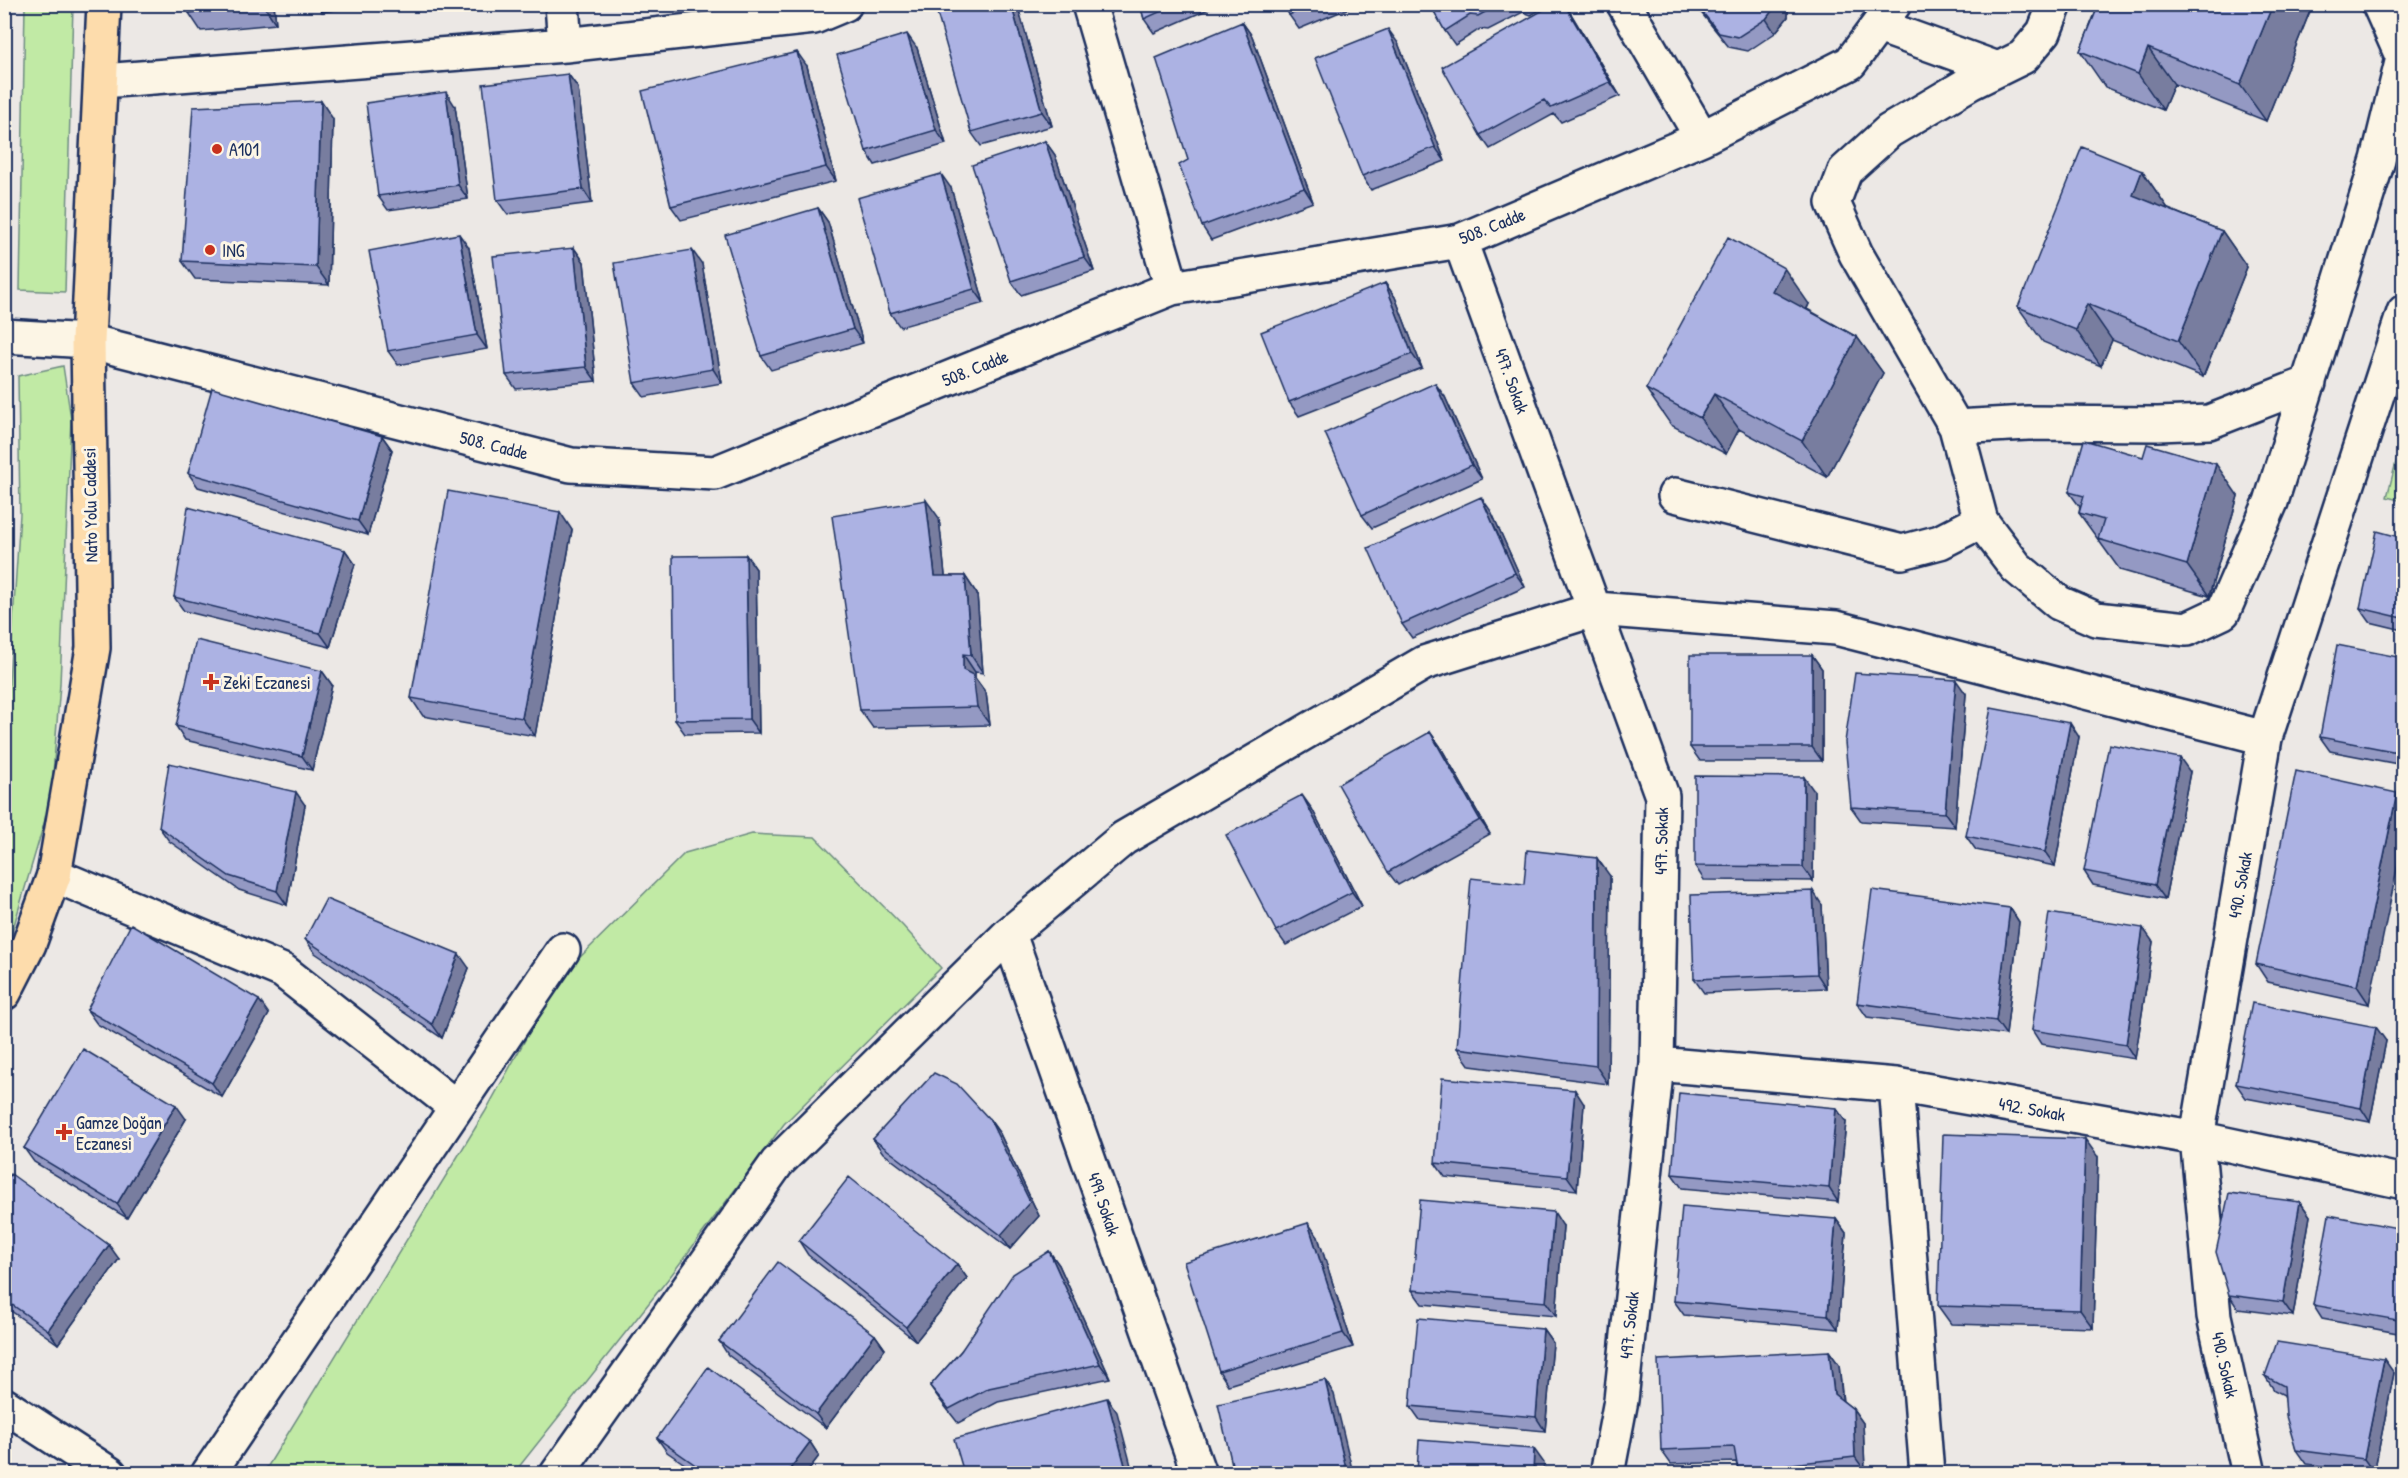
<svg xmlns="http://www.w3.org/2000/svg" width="2408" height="1478" font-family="'Patrick Hand',sans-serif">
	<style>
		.green { fill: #c1eaa5; stroke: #6e8c82; stroke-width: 1.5 }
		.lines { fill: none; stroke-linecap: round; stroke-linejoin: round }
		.minor-casing { stroke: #1b2f5e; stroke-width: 38 }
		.major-casing { stroke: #1b2f5e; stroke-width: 38 }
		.minor { stroke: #fcf5e5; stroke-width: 33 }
		.major { stroke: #fddcac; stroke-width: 33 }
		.wall { fill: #9499c3; stroke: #1b2f5e; stroke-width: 1.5 }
		.shaded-wall { fill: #787d9f; stroke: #1b2f5e; stroke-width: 1.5 }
		.building { fill: #acb2e3; stroke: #1b2f5e; stroke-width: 1.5 }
		.poi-dot { fill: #c8321e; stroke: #fcf5e5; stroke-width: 2 }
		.labels { text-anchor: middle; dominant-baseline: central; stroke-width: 6; stroke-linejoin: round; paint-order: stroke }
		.poi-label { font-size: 18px; fill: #1b2f5e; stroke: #fcf5e5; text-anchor: start }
		.street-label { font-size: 18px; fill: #1b2f5e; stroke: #fcf5e5 }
	</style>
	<rect width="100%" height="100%" fill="#ece8e5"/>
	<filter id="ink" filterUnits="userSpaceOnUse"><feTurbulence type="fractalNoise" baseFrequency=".0167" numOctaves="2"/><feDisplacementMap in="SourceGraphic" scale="12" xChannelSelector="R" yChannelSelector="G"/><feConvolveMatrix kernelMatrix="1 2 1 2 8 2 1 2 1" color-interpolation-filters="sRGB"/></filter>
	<g filter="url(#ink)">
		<path class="green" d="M25,5H73L65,292L20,290Z
			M63,366L71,419L60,684L51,800L9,942L5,950L4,757L20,514L18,376Z
			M2403,435V501L2387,497Z
			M752,834L815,837L903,926L941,968L784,1124L672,1274L514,1473L261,1474L268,1466L485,1112L560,977L685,853Z"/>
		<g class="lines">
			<defs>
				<path id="minor" d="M562,4L565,45
					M1089,4L1172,288
					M1624,4L1702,138
					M2055,4L2044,32L2023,57L1970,83L1889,131L1845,171L1833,203L1856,254L1956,427L1981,521L2016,567L2059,603L2096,619L2187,629L2223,612L2271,502L2378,160L2403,58L2379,4
					M1879,26L1998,69
					M102,81L565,45L814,17L845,4
					M1460,241L1662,796L1657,1064L1621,1400L1607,1474
					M4,336L88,341L571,465L715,473L1172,288L1460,241L1702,138L1850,63L1894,4
					M1956,427L2028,423L2158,424L2209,422L2309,383
					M1675,495L1902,552L1940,542L1981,521
					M54,875L283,971L456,1107
					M1009,934L1199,1474
					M1657,1064L1896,1085L2197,1138L2404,1182
					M1896,1085L1927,1474
					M4,1405L110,1474
					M208,1474L563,950
					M557,1474L777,1163L1009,934L1124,838L1424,663L1596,609L1836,628L2265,738
					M2249,1474L2214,1316L2197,1138L2265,738L2404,312"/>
				<path id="major" d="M4,993L29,944L54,875L93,648L88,341L104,4"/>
			</defs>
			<use href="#minor" class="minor-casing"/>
			<use href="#major" class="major-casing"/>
			<use href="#minor" class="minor"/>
			<use href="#major" class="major"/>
		</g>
		<path class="wall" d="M188,4H274L276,24L201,31L189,13Z
			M316,4H379L322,12Z
			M1140,4H1220L1154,33L1144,19Z
			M1285,4H1359L1299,29L1289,15Z
			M1430,4H1550L1531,15L1523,12L1488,30L1480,29L1455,45L1445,31Z
			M1565,4L1571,14L1620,96L1561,122L1554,114L1490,149L1480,135Z
			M1694,4H1788V17L1775,33L1748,51L1729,47Z
			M2099,4H2305L2310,11L2266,121L2174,84L2163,110L2105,87L2080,51Z
			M1018,7L1052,126L981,146L971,132Z
			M1242,22L1252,36L1313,202L1211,240L1202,226L1188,160Z
			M1398,43L1445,161L1371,190L1362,176Z
			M917,48L946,144L875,165L866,151Z
			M807,66L836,181L681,220L671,206Z
			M568,74L578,88L592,203L507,214L497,200Z
			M455,106L468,199L388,210L378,196Z
			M333,119L329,285L195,279L182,261Z
			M1045,141L1055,155L1094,271L1021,295L1011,281Z
			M2142,171L2167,207L2166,208L2222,231L2247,267L2203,377L2112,340L2101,366L2043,342L2018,307Z
			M951,188L984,303L900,327L890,313Z
			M818,208L828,222L863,343L771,370L761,356Z
			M469,248L487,349L398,365L388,351Z
			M574,248L584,262L596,381L516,389L506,375Z
			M702,264L722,383L644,397L634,383Z
			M1385,283L1395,297L1422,368L1299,416L1289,402Z
			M1809,304L1807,309L1857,337L1883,373L1827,477L1739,429L1726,454L1671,425L1646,389Z
			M1445,397L1482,479L1372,528L1362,515Z
			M382,436L392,450L368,535L198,487L188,473Z
			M2069,492L2238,496L2209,596L2120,570L2079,513L2080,507Z
			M1491,511L1525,587L1412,638L1402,624Z
			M939,518L945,576H965L977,594L983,673L975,672V678L986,693L990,725L873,728L860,710Z
			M572,530L535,736L423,716L411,698Z
			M2403,538V630L2370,622L2360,608Z
			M345,550L355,564L330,647L184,611L174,597Z
			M746,555L756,569L759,733L685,734L675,720Z
			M1812,655L1822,669V761H1700L1690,747Z
			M2403,658V765L2330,751L2320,737Z
			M322,671L332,685L312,770L185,740L176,726Z
			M1966,694L1955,827L1861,821L1851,807Z
			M1430,732L1440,746L1490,834L1398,885L1388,872Z
			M2079,737L2055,866L1976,850L1966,836Z
			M2190,772L2165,899L2093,885L2084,871Z
			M1814,791L1813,881L1704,880L1695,866Z
			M2403,802L2369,1004L2268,982L2256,964Z
			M305,805L287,905L239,890L169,841L159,827Z
			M1312,809L1362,906L1286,945L1276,931Z
			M1610,876L1608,1084L1470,1066L1457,1048L1524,884Z
			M1822,905L1826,988L1704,993L1694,979Z
			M2010,908L2019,922L2006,1035L1867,1017L1857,1003Z
			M305,939L469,968L442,1038L315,953Z
			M2153,942L2135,1059L2041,1044L2032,1030Z
			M87,1010L269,1014L222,1097L97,1024Z
			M2386,1041L2370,1122L2246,1098L2236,1084Z
			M1584,1104L1577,1190L1445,1177L1435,1163Z
			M1836,1108L1846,1122L1838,1202L1682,1188L1672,1174Z
			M186,1119L127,1218L34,1162L24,1148Z
			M990,1120L1000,1134L1039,1216L1010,1249L883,1153L873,1139Z
			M2098,1157L2093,1328L1951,1324L1938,1306Z
			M4,1184L119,1259L58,1344L4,1306Z
			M2300,1202L2310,1216L2293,1316L2238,1309L2229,1295Z
			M1836,1219L1846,1233L1838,1329L1684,1315L1674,1301Z
			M1308,1223L1318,1237L1353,1347L1228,1385L1219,1371Z
			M1563,1226L1556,1316L1422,1304L1412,1290Z
			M2403,1229V1334L2322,1319L2313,1305Z
			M799,1241L957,1264L967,1278L916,1341L808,1255Z
			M1049,1251L1059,1265L1110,1378L998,1402L958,1423L940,1400L930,1386Z
			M1543,1329L1553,1343L1545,1431L1420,1420L1410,1406Z
			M875,1335L885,1349L826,1428L728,1355L719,1341Z
			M1829,1351L1839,1365L1843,1401L1853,1409L1863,1423L1865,1471L1842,1473H1740L1738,1470L1736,1462L1671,1464L1661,1450Z
			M2394,1373L2374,1473L2306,1464L2296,1450L2284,1395L2274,1390L2265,1376Z
			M657,1438L810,1442L819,1456L806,1473H698L667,1452Z"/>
		<path class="shaded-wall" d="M263,4H274L276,24L264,6Z
			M1011,4H1016L1018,7L1052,126L1042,112Z
			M1565,4L1571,14L1620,96L1610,82Z
			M1777,4H1788V17L1775,33L1766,19Z
			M2273,4H2305L2310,11L2266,121L2240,85Z
			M1242,22L1252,36L1313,202L1304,188Z
			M1388,29L1398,43L1445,161L1435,147Z
			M907,34L917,48L946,144L936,130Z
			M2148,48L2174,84L2163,110L2138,74Z
			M797,52L807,66L836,181L826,167Z
			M568,74L578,88L592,203L583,189Z
			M446,92L455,106L468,199L458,185Z
			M321,101L333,119L329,285L316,267Z
			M1045,141L1055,155L1094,271L1084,257Z
			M2142,171L2167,207L2158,231L2133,195Z
			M941,174L951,188L984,303L974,289Z
			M818,208L828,222L863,343L853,329Z
			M2222,231L2247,267L2203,377L2178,341Z
			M459,234L469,248L487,349L477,335Z
			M574,248L584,262L596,381L586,367Z
			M692,250L702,264L722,383L713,369Z
			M1784,268L1809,304L1797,327L1772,291Z
			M1385,283L1395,297L1422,368L1412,354Z
			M2087,304L2112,340L2101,366L2076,330Z
			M1857,337L1883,373L1827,477L1802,441Z
			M1435,383L1445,397L1482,479L1472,465Z
			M1714,394L1739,429L1726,454L1700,418Z
			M382,436L392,450L368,535L358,521Z
			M2216,464L2238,496L2209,596L2187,565Z
			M1481,497L1491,511L1525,587L1515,573Z
			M926,500L939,518L947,594L935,576Z
			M560,512L572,530L535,736L522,718Z
			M345,550L355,564L330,647L320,633Z
			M746,555L756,569L759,733L749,719Z
			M965,576L977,594L983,673L971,655Z
			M963,654L975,672V678L986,693L990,725L977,707L963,670Z
			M1812,655L1822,669V761L1812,747Z
			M322,671L332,685L312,770L302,756Z
			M1956,680L1966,694L1955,827L1945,813Z
			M2070,723L2079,737L2055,866L2045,852Z
			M1430,732L1440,746L1490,834L1480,820Z
			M2180,758L2190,772L2165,899L2155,885Z
			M1804,777L1814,791L1813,881L1803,867Z
			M296,792L305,805L287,905L277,891Z
			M2397,793L2403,802V840L2369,1004L2357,986Z
			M1302,795L1312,809L1362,906L1352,892Z
			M1597,858L1610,876L1608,1084L1596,1066Z
			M1813,891L1822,905L1826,988L1817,974Z
			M2010,908L2019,922L2006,1035L1996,1021Z
			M2143,928L2153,942L2135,1059L2126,1045Z
			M459,954L469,968L442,1038L432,1024Z
			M259,1000L269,1014L222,1097L212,1083Z
			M2376,1027L2386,1041L2370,1122L2361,1108Z
			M1575,1090L1584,1104L1577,1190L1567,1176Z
			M176,1105L186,1119L127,1218L117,1204Z
			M1836,1108L1846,1122L1838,1202L1829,1188Z
			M990,1120L1000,1134L1039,1216L1010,1249L1001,1235Z
			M2085,1139L2098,1157L2093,1328L2080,1310Z
			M2300,1202L2310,1216L2293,1316L2283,1302Z
			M1554,1212L1563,1226L1556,1316L1546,1302Z
			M1836,1219L1846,1233L1838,1329L1828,1315Z
			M1308,1223L1318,1237L1353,1347L1343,1333Z
			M109,1245L119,1259L58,1344L48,1330Z
			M1049,1251L1059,1265L1110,1378L1100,1364Z
			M957,1264L967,1278L916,1341L906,1327Z
			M2403,1282V1330L2397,1320Z
			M1543,1329L1553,1343L1545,1431L1536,1417Z
			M875,1335L885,1349L826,1428L816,1414Z
			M1829,1351L1839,1365L1843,1408L1834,1394Z
			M2384,1359L2394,1373L2374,1473L2364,1459Z
			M1325,1380L1334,1394L1353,1473H1347Z
			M1107,1398L1117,1412L1133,1473H1127Z
			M1853,1409L1863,1423L1865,1471L1855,1457Z
			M810,1442L819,1456L806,1473H787Z
			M1534,1449L1544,1463L1543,1473H1533Z"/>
		<path class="building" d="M188,4H263L264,6L189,13Z
			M967,4H1011L1042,112L971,132L937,13Z
			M1140,4H1177L1144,19Z
			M1285,4H1316L1289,15Z
			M1430,4H1500L1478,16L1470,15L1445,31Z
			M1554,4H1564L1610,82L1551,108L1544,100L1480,135L1442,67Z
			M1696,4H1777L1766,19L1738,37L1719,33Z
			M2099,4H2273L2240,85L2148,48L2138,74L2080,51Z
			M1242,22L1304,188L1202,226L1179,165L1188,160L1156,58Z
			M1388,29L1435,147L1362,176L1315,58Z
			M907,34L936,130L866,151L837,55Z
			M797,52L826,167L671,206L642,91Z
			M568,74L583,189L497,200L483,84Z
			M446,92L458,185L378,196L366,103Z
			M321,101L316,267L182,261L193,107Z
			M1045,141L1084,257L1011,281L972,165Z
			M2082,147L2142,171L2133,195L2222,231L2178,341L2087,304L2076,330L2018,307Z
			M941,174L974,289L890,313L857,198Z
			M818,208L853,329L761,356L725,235Z
			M459,234L477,335L388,351L369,251Z
			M1728,237L1784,268L1772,291L1857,337L1802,441L1714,394L1700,418L1646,389Z
			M574,248L586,367L506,375L493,256Z
			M692,250L713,369L634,383L614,263Z
			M1385,283L1412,354L1289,402L1261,332Z
			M1435,383L1472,465L1362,515L1325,433Z
			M212,388L382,436L358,521L188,473Z
			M2084,440L2143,457L2147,444L2216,464L2187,565L2098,539L2104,520L2079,513L2084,496L2069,492Z
			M448,491L560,512L522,718L411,698Z
			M1481,497L1515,573L1402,624L1368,548Z
			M926,500L935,576H965L971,655L963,654V670L973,675L977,707L860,710L832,516Z
			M188,507L345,550L320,633L174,597Z
			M2377,531L2403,538V618L2360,608Z
			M746,555L749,719L675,720L673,556Z
			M196,640L322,671L302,756L176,726Z
			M2337,645L2403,658V753L2320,737Z
			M1690,655H1812V747H1690Z
			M1855,673L1956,680L1945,813L1851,807L1845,742Z
			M1991,708L2070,723L2045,852L1966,836Z
			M1430,732L1480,820L1388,872L1338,784Z
			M2109,744L2180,758L2155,885L2084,871Z
			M169,763L296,792L277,891L229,876L159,827Z
			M2296,771L2397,793L2357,986L2256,964Z
			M1695,776L1804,777L1803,867L1695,866Z
			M1302,795L1352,892L1276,931L1226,835Z
			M1527,850L1597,858L1596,1066L1457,1048L1471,878L1524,884Z
			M1872,890L2010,908L1996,1021L1857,1003Z
			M1813,891L1817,974L1694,979L1691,895Z
			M326,899L459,954L432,1024L305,939Z
			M2049,913L2143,928L2126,1045L2032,1030Z
			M131,924L259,1000L212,1083L87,1010Z
			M2252,1003L2376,1027L2361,1108L2236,1084Z
			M83,1049L176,1105L117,1204L24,1148Z
			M934,1073L957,1084L990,1120L1030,1202L1001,1235L873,1139Z
			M1442,1078L1575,1090L1567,1176L1435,1163Z
			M1679,1093L1836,1108L1829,1188L1672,1174Z
			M1943,1134L2085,1139L2080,1310L1938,1306Z
			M11,1174L109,1245L48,1330L4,1299V1184Z
			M849,1177L957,1264L906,1327L799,1241Z
			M2229,1193L2300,1202L2283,1302L2229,1295L2216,1252Z
			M1420,1200L1554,1212L1546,1302L1412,1290Z
			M1682,1206L1836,1219L1828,1315L1674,1301Z
			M2329,1215L2403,1229V1282L2397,1320L2313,1305Z
			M1308,1223L1343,1333L1219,1371L1184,1262Z
			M1049,1251L1100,1364L989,1388L949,1409L930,1386L961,1351L1013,1274Z
			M778,1262L875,1335L816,1414L719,1341Z
			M1418,1318L1543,1329L1536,1417L1410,1406Z
			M2277,1342L2384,1359L2364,1459L2296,1450L2286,1416L2284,1386L2265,1376Z
			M1829,1351L1834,1394L1853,1409L1855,1457L1738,1470L1734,1447L1661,1450L1658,1360Z
			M708,1367L810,1442L787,1473H707L657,1438Z
			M1325,1380L1347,1473H1234L1218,1404Z
			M1107,1398L1127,1473H964L954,1439Z
			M1419,1440L1534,1449L1533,1473H1417Z
			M2403,1455V1467H2401Z
			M645,1467L651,1473H639Z"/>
	</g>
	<g class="poi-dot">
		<circle cx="217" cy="149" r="6"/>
		<circle cx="210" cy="250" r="6"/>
		<path d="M208 673h6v6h6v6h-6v6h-6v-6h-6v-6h6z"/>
		<path d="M61 1123h6v6h6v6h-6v6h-6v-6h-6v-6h6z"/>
	</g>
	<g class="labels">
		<g class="poi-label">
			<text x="229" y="149">A101</text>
			<text x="222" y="250">ING</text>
			<text x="223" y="682">Zeki Eczanesi</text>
			<text x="76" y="1122">Gamze Doğan<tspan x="76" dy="21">Eczanesi</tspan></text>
		</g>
		<g class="street-label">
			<text transform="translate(1492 226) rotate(-22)">508. Cadde</text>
			<text transform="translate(975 368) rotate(-22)">508. Cadde</text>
			<text transform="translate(1512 381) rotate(70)">497. Sokak</text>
			<text transform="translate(494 445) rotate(14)">508. Cadde</text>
			<text transform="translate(90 505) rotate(-91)">Nato Yolu Caddesi</text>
			<text transform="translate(1661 841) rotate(-89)">497. Sokak</text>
			<text transform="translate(2240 885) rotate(-80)">490. Sokak</text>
			<text transform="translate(2032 1109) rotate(10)">492. Sokak</text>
			<text transform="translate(1104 1204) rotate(71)">499. Sokak</text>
			<text transform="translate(1629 1325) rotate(-84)">497. Sokak</text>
			<text transform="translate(2225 1365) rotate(77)">490. Sokak</text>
		</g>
	</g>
	<rect width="2408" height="1478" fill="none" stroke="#fcf5e5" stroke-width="24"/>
	<rect x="12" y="12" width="2384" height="1454" fill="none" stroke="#1b2f5e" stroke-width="2" filter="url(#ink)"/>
</svg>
